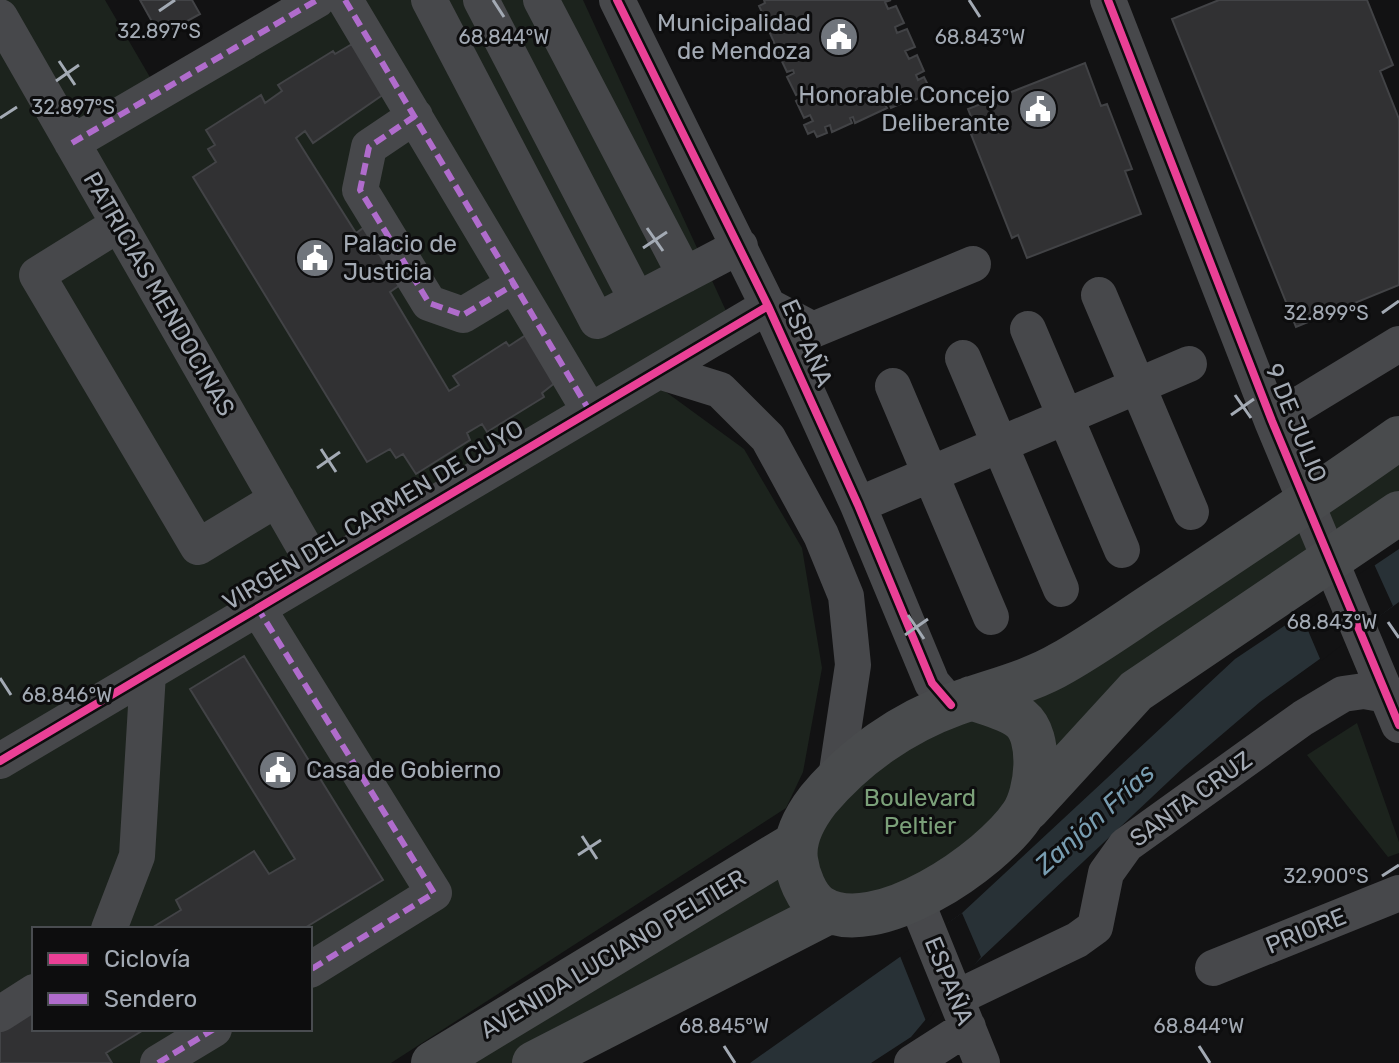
<svg xmlns="http://www.w3.org/2000/svg" width="1399" height="1063" font-family="Rubik,sans-serif">
	<style>
		.green { fill: #1c231d; fill-rule: evenodd }
		.water { fill: #283136 }
		.pier { fill: #121213 }
		.building { fill: #313133; stroke: #424346; stroke-width: 2 }
		.lines { fill: none; stroke-linecap: round; stroke-linejoin: round }
		.minor { stroke: #47484b; stroke-width: 36 }
		.major { stroke: #494b4d; stroke-width: 44 }
		.quiet { stroke: #b06ccc; stroke-width: 6; stroke-dasharray: 12 6; stroke-linecap: butt }
		.cycleway-casing { stroke: #0d0d0e; stroke-width: 13 }
		.cycleway { stroke: #ea4096; stroke-width: 8 }
		.ticks { fill: none; stroke: #a3aab4; stroke-width: 3 }
		.labels { text-anchor: middle; dominant-baseline: central; stroke-width: 6; stroke-linejoin: round; paint-order: stroke }
		.poi-label { font-size: 24px; fill: #a3aab4; stroke: #0d0d0e; text-anchor: end }
		.street-label { font-size: 24px; fill: #a3aab4; stroke: #0d0d0e }
		.park-label { font-size: 24px; fill: #7ba079; stroke: #0d0d0e }
		.water-label { font-size: 26px; font-style: italic; fill: #789db1; stroke: #0d0d0e }
		.ticks-label { font-size: 20px; text-anchor: middle; fill: #a3aab4; stroke: #0d0d0e; stroke-width: 6; stroke-linejoin: round; paint-order: stroke }
	</style>
	<rect width="100%" height="100%" fill="#121213"/>
	<path class="green" d="M0,0H105L158,91L309,0H583L738,337L666,392L744,449L802,548L822,668L803,772L786,808L391,1063H0ZM34,929H310V1029H34Z
		M1399,446V512L1134,688L959,867L523,1063H446L846,782Z
		M1357,723L1399,842V853L1388,857L1307,755Z"/>
	<path class="water" d="M1399,549V602L1260,702L1185,766L963,975L911,1037L871,1063H750L962,913L1235,659Z"/>
	<path class="pier" d="M1374,564L1393,606L1321,661L1301,614Z
		M962,913L981,957L926,1021L900,956Z"/>
	<path class="building" d="M140,0H192L200,14L160,36Z
		M764,0H891L885,2L888,9L896,6L904,23L895,27L897,33L907,29L915,47L905,51L909,59L917,55L924,71L916,75L918,80L924,77L929,87L922,90L924,95L915,100L912,93L907,96L909,100L891,108L889,103L885,105L887,108L855,123L853,117L850,118L852,123L832,132L830,125L825,127L827,133L817,137L814,131L808,134L804,125L813,121L810,115L804,118L796,101L803,97L801,93L796,95L787,77L794,73L793,70L787,72L778,53L784,51L781,45L776,47L769,31L777,27L775,22L768,25L759,6L765,3Z
		M1219,0H1367L1393,65L1380,71L1399,119V285L1296,327L1172,19Z
		M352,44L384,94L313,143L305,131L296,138L356,233L366,226L403,283L390,292L449,391L459,385L453,376L506,342L509,346L526,335L556,382L542,393L544,397L487,432L482,424L467,433L470,440L416,474L403,454L396,458L390,449L367,462L193,177L216,162L208,149L215,145L206,130L261,95L265,103L282,91L278,85L333,51L335,54Z
		M1085,63L1101,106L1107,104L1132,169L1125,171L1141,214L1027,258L1018,235L1012,238L971,134L977,132L968,109Z
		M244,656L383,880L303,929H150L181,910L176,900L254,851L269,874L295,859L190,689Z
		M34,976V1029H145L106,1053L112,1063H0V1023Z"/>
	<g class="lines">
		<path class="minor" d="M345,0L589,410
			M429,0L597,321L637,300
			M481,0L637,300L740,246
			M541,0L685,275
			M617,0L768,306L858,505L932,683L951,705
			M1108,0L1272,421L1399,725
			M0,17L318,571
			M415,116L369,147L360,190L429,303L463,315L513,285
			M72,143L317,0
			M119,224L37,275L198,547L277,499
			M1099,295L1191,512
			M768,306L813,330L973,264
			M1028,329L1122,550
			M963,358L1061,589
			M659,371L720,390L768,438L821,535L846,596L853,665L836,778
			M893,386L991,617
			M1272,421L1399,344
			M858,505L1189,364
			M257,607L434,893L310,970
			M0,761L768,306
			M915,898L982,1063
			M109,929L137,856L148,673
			M1213,968L1399,893
			M956,998L1077,940L1095,927L1106,873L1126,845L1303,718L1343,694L1364,691L1387,695
			M0,1014L34,992
			M158,1063L214,1029
			M912,1063L968,1027"/>
		<path class="major" d="M971,698C987,704 1007,708 1021,719C1043,737 1037,793 1022,815C992,860 875,942 820,907C806,898 798,875 796,860C793,839 805,817 818,800C854,757 902,723 955,704C990,691 1030,682 1062,663C1099,642 1133,617 1169,594C1246,543 1323,492 1399,438
			M1028,809L1136,691L1399,513
			M433,1063L793,845
			M534,1063L829,912"/>
		<path class="quiet" d="M345,0L589,410
			M415,116L369,147L360,190L429,303L463,315L513,285
			M72,143L317,0
			M257,607L434,893L310,970
			M158,1063L214,1029"/>
		<defs>
			<path id="cycleway" d="M617,0L768,306L858,505L932,683L951,705
				M1108,0L1272,421L1399,725
				M0,761L768,306"/>
		</defs>
		<use href="#cycleway" class="cycleway-casing"/>
		<use href="#cycleway" class="cycleway"/>
	</g>
	<path class="ticks" d="M493,0L504,17M969,0L980,17M159,11L175,0M59,61L75,85M56,81L79,65M0,118L17,107M647,228L663,251M643,248L667,232M1382,313L1399,301M1235,395L1251,418M1231,415L1254,399M321,449L336,472M317,468L340,452M908,615L924,639M1388,622L1399,638M905,635L928,619M0,678L11,695M582,836L597,859M578,855L601,840M1382,876L1399,865M724,1046L735,1063M1199,1046L1210,1063"/>
	<defs>
		<symbol id="civic-disc" viewBox="-11 -11 22 22"><circle r="9.5" fill="#70757c" stroke="#0d0d0e"/><path d="M-.6-6.5H3V-4.5H.6V-3L4-1V1h2V6H-6V1h2V-1L-.6-3ZM-1.2 2.5V6h2.4V2.5Z" fill="#fff"/></symbol>
	</defs>
	<g fill-rule="evenodd">
		<use href="#civic-disc" x="817" y="15" width="44" height="44"/>
		<use href="#civic-disc" x="1016" y="87" width="44" height="44"/>
		<use href="#civic-disc" x="293" y="236" width="44" height="44"/>
		<use href="#civic-disc" x="256" y="748" width="44" height="44"/>
	</g>
	<g class="labels">
		<g class="poi-label">
			<text x="811" y="23">Municipalidad<tspan x="811" dy="28">de Mendoza</tspan></text>
			<text x="1010" y="95">Honorable Concejo<tspan x="1010" dy="28">Deliberante</tspan></text>
			<text x="343" y="244" text-anchor="start">Palacio de<tspan x="343" dy="28">Justicia</tspan></text>
			<text x="306" y="770" text-anchor="start">Casa de Gobierno</text>
		</g>
		<g class="street-label">
			<text transform="translate(159 294) rotate(60)">PATRICIAS MENDOCINAS</text>
			<text transform="translate(807 343) rotate(66)">ESPAÑA</text>
			<text transform="translate(1296 423) rotate(68)">9 DE JULIO</text>
			<text transform="translate(373 515) rotate(-31)">VIRGEN DEL CARMEN DE CUYO</text>
			<text transform="translate(1191 799) rotate(-36)">SANTA CRUZ</text>
			<text transform="translate(1306 931) rotate(-22)">PRIORE</text>
			<text transform="translate(613 954) rotate(-31)">AVENIDA LUCIANO PELTIER</text>
			<text transform="translate(949 981) rotate(68)">ESPAÑA</text>
		</g>
		<g class="park-label">
			<text x="920" y="798">Boulevard<tspan x="920" dy="28">Peltier</tspan></text>
		</g>
		<g class="water-label">
			<text transform="translate(1095 819) rotate(-42)">Zanjón Frías</text>
		</g>
	</g>
	<g class="ticks-label">
		<text x="159" y="38">32.897°S</text>
		<text x="504" y="44">68.844°W</text>
		<text x="980" y="44">68.843°W</text>
		<text x="73" y="114">32.897°S</text>
		<text x="1326" y="320">32.899°S</text>
		<text x="1332" y="629">68.843°W</text>
		<text x="67" y="702">68.846°W</text>
		<text x="1326" y="883">32.900°S</text>
		<text x="724" y="1033">68.845°W</text>
		<text x="1199" y="1033">68.844°W</text>
	</g>
	<rect x="32" y="927" width="280" height="104" fill="#0d0d0e" stroke="#494c50" stroke-width="2"/>
	<rect x="48" y="953" width="40" height="12" fill="#ea4096" stroke="#494c50" stroke-width="2"/>
	<text x="104" y="967" font-size="24" fill="#a3aab4">Ciclovía</text>
	<rect x="48" y="993" width="40" height="12" fill="#b06ccc" stroke="#494c50" stroke-width="2"/>
	<text x="104" y="1007" font-size="24" fill="#a3aab4">Sendero</text>
</svg>
